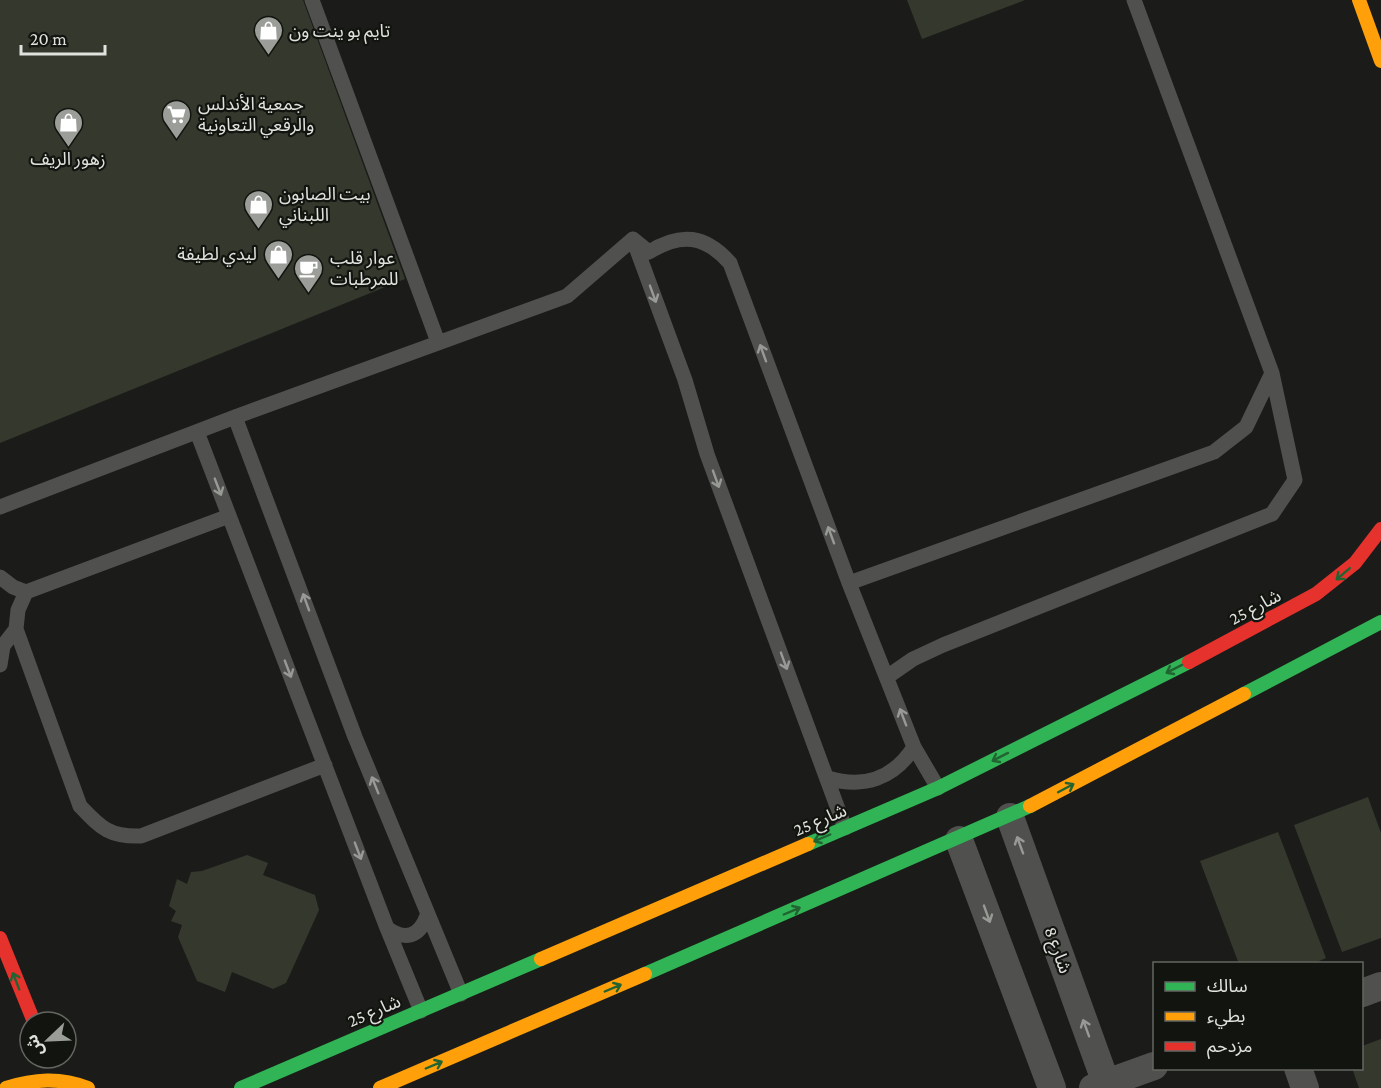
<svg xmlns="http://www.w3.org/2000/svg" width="1381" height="1088" font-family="'Crimson Pro','Noto Sans Arabic',serif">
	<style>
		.building { fill: #35382d }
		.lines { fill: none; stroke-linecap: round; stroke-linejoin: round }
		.lane { stroke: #50514f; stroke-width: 15 }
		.street { stroke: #50514f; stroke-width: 28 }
		.fast { stroke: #30b455; stroke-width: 14 }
		.slow { stroke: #ff9f0a; stroke-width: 14 }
		.jam { stroke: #e5322d; stroke-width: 14 }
		.oneway { stroke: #989a96 }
		.oneway2 { stroke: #216432 }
		.labels { text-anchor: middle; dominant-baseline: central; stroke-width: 4.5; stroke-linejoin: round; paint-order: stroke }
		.poi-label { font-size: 18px; fill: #e0e2de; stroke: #12140f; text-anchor: start }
		.street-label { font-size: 18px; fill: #e0e2de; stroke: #12140f }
	</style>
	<rect width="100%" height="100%" fill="#1b1c19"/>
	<path class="building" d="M0,0H303L405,279L0,443Z
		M907,0H1025L922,39Z
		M1368,797L1381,833V938L1342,952L1294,825Z
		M1278,832L1326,958L1312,964H1239L1200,861Z
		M247,855L268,863L263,875L315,895L319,910L286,983L273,989L232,972L225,992L197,981L178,937L182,925L171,921L176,911L169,906L177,879L187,884L191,872L202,871Z
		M1381,1039V1088H1359L1352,1068H1362V1046Z"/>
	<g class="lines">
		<path class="lane" d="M312,0L438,342
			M633,239L649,252C681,232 705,235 730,263L849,583L914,747L938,788
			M633,239L685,380L707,454L845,828
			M235,417L355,737L461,994
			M197,432L387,928L421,1011
			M0,507L235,417L567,296L633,239
			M229,516L26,592L18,610L16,629L80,806C101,828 109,837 141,836L325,765
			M0,577L13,587L26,592
			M849,583L1214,452L1246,427L1272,373L1134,0
			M0,665L3,646L16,629
			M887,677L913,659L943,645L1272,514L1295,480L1272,373
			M828,778C864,789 894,778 914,747
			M387,928C405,941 419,937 427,916"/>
		<path class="street" d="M1010,817L1106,1083
			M959,840L1052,1088
			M1362,993L1381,986
			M1298,1068L1305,1088
			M1093,1088L1154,1066"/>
		<path class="fast" d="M1244,694L1381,622
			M808,844L938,788L1189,662
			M645,974L1030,806
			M241,1088L541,959"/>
		<path class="slow" d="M1359,0L1381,61
			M1030,806L1244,694
			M541,959L808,844
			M6,1088C34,1079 60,1077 88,1088
			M380,1088L645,974"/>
		<path class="jam" d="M1189,662L1316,594L1355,563L1381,529
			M0,938L34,1022"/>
	</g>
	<defs><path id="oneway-shaft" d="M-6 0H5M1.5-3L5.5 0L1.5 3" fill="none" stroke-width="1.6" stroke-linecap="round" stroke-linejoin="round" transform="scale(1.5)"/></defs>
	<g class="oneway">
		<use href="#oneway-shaft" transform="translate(653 294) rotate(70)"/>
		<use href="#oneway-shaft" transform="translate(763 353) rotate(-110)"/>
		<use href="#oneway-shaft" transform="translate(716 479) rotate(70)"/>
		<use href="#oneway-shaft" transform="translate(218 487) rotate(69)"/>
		<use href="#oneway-shaft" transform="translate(831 535) rotate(-110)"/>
		<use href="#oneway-shaft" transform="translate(306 602) rotate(-110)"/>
		<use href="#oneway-shaft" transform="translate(784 661) rotate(70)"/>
		<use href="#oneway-shaft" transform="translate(288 669) rotate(69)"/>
		<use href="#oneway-shaft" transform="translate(903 717) rotate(-111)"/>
		<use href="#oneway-shaft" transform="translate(375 785) rotate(-112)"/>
		<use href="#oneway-shaft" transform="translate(1020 845) rotate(-110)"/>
		<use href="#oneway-shaft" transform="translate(358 851) rotate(69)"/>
		<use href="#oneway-shaft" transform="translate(987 914) rotate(70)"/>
		<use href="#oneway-shaft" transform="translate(1086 1028) rotate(-110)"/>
	</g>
	<g class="oneway2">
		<use href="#oneway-shaft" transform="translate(1343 574) rotate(139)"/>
		<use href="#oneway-shaft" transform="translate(1174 669) rotate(153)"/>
		<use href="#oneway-shaft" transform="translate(1000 757) rotate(153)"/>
		<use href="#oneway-shaft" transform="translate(1066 788) rotate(-28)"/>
		<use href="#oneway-shaft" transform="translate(822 838) rotate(157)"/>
		<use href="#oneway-shaft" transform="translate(792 911) rotate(-23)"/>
		<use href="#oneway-shaft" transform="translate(16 981) rotate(-111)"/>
		<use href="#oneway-shaft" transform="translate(613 988) rotate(-23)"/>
		<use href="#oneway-shaft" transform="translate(434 1065) rotate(-23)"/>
	</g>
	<defs>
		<symbol id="shop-pin" viewBox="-11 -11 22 30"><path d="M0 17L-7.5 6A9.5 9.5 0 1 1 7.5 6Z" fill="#9b9d99" stroke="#12140f"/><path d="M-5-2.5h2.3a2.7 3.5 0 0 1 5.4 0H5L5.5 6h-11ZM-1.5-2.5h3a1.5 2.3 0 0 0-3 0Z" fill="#fff"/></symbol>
		<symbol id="supermarket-pin" viewBox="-11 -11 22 30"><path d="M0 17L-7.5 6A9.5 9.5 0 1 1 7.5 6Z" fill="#9b9d99" stroke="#12140f"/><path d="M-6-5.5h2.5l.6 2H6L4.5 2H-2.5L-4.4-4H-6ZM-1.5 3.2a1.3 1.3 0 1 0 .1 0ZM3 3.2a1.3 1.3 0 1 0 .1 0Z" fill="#fff"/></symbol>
		<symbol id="cafe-pin" viewBox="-11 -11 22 30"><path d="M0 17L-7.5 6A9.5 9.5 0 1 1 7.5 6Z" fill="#9b9d99" stroke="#12140f"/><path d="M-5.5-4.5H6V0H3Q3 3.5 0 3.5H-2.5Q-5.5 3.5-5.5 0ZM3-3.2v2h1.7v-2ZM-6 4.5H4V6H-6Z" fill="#fff"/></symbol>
	</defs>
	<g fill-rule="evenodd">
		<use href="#shop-pin" x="252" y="14" width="33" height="45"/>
		<use href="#supermarket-pin" x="160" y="98" width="33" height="45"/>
		<use href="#shop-pin" x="52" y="106" width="33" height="45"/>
		<use href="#shop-pin" x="242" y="188" width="33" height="45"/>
		<use href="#shop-pin" x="262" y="238" width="33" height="45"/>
		<use href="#cafe-pin" x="292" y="252" width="33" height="45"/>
	</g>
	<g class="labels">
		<g class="poi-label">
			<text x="289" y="31">تايم بو ينت ون</text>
			<text x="198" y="104">جمعية الأندلس<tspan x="198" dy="21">والرقعي التعاونية</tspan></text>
			<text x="68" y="159" text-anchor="middle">زهور الريف</text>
			<text x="279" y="194">بيت الصابون<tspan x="279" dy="21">اللبناني</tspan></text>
			<text x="257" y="254" text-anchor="end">ليدي لطيفة</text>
			<text x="330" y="258">عوار قلب<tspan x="330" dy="21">للمرطبات</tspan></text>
		</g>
		<g class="street-label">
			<text transform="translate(1255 607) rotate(-28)">شارع 25</text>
			<text transform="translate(820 820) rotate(-23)">شارع 25</text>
			<text transform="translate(1058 950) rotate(70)">شارع 8</text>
			<text transform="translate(374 1011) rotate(-23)">شارع 25</text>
		</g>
	</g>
	<rect x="1153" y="962" width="210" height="108" fill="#12140f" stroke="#646662" stroke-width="1.5"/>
	<rect x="1165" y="982" width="30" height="9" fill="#30b455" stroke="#646662" stroke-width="1.5"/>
	<text x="1207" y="992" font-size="18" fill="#e0e2de">سالك</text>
	<rect x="1165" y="1012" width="30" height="9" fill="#ff9f0a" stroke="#646662" stroke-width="1.5"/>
	<text x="1207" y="1022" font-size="18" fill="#e0e2de">بطيء</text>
	<rect x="1165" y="1042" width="30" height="9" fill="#e5322d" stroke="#646662" stroke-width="1.5"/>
	<text x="1207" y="1052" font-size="18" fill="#e0e2de">مزدحم</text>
	<g transform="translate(48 1040) rotate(247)"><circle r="28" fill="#12140f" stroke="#646662" stroke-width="1.5"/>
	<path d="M0-4.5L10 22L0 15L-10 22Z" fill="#9b9d99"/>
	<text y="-9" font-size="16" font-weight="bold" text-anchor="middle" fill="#e0e2de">ش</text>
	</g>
	<path d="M21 45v9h84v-9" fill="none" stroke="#e0e2de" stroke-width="3"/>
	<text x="30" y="45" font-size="18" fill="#e0e2de" stroke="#12140f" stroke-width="4.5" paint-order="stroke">20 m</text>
</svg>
